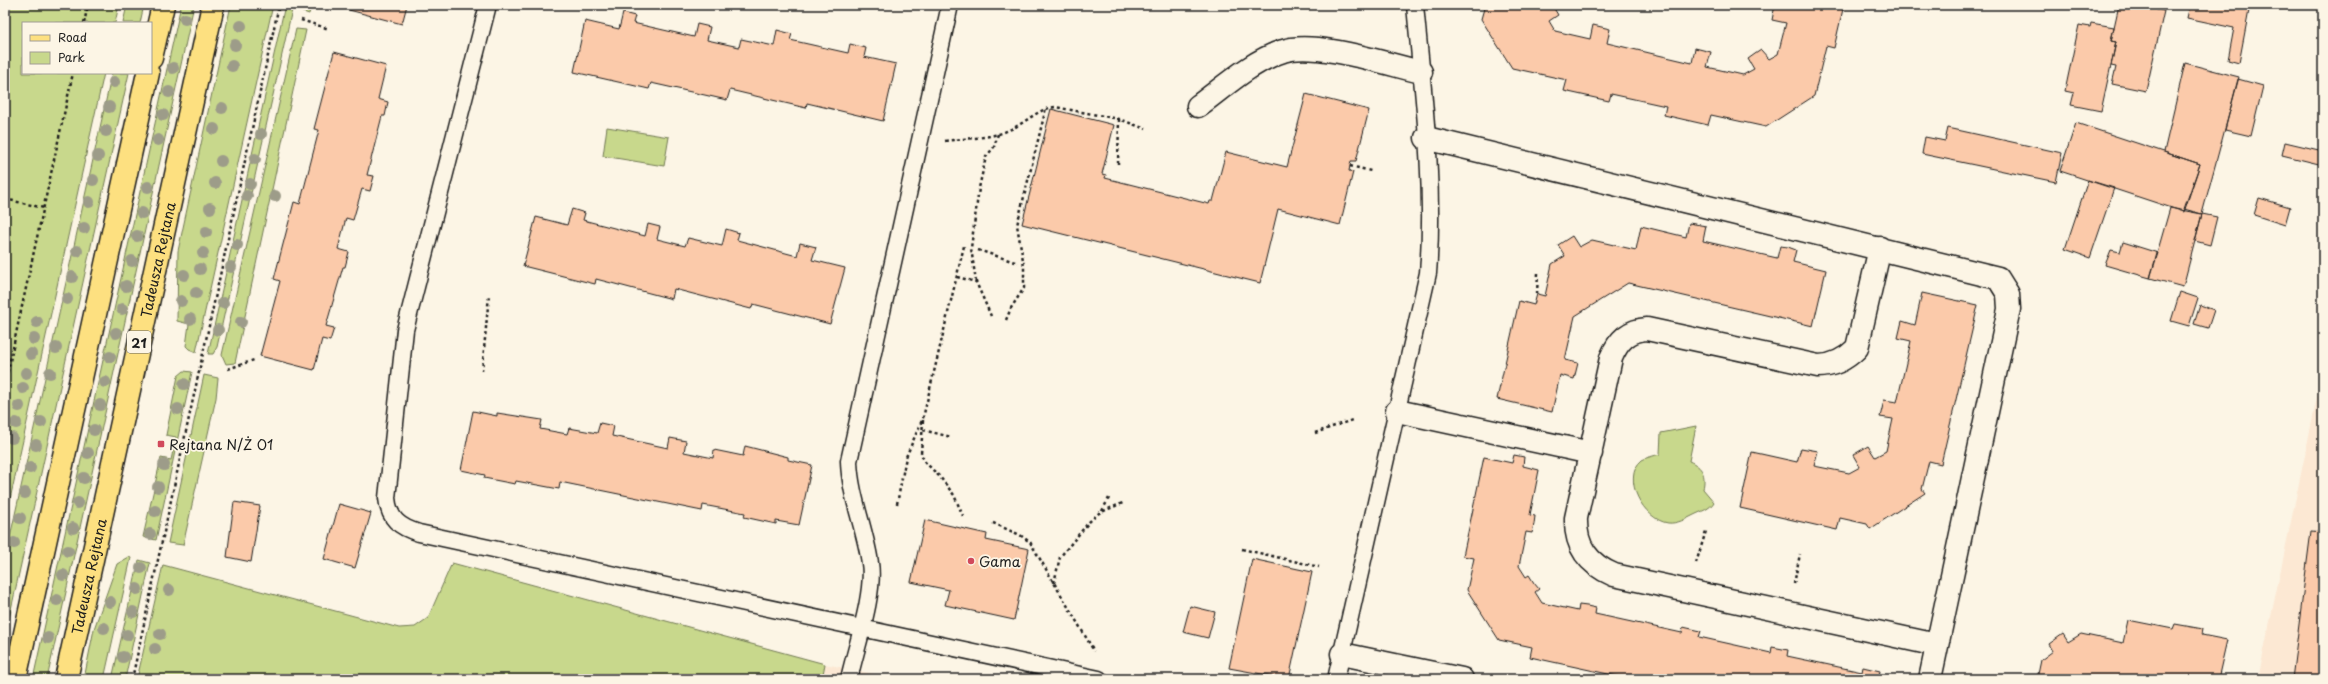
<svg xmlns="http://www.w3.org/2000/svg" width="2328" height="684" font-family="'Playpen Sans',sans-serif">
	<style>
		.built { fill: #fce8d3 }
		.green { fill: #c8d88c; stroke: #727a54 }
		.building { fill: #fbcaaa; stroke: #1c1c1c }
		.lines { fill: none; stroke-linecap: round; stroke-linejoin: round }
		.lane-casing { stroke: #1c1c1c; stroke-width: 19 }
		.street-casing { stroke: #1c1c1c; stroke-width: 25 }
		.primary-casing { stroke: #1c1c1c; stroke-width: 25 }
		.path { stroke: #1c1c1c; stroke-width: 2.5; stroke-dasharray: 3 3; stroke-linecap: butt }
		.lane { stroke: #fcf5e5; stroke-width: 16 }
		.street { stroke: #fcf5e5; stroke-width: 22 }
		.primary { stroke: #fde080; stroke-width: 22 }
		.tree { fill: #9d9c89 }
		.poi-dot { fill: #d1495b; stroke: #fcf5e5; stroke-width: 1.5 }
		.labels { text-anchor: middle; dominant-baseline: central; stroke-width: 3.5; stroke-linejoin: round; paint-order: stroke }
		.shield { fill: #fcf5e5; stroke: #5f5d58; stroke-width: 1 }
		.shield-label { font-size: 13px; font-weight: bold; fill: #1c1c1c }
		.street-label { font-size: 14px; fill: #1c1c1c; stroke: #fcf5e5 }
		.poi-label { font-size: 14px; fill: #1c1c1c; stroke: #fcf5e5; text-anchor: start }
	</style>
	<rect width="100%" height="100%" fill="#fcf5e5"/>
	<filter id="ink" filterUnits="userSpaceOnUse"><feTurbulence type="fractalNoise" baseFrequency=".025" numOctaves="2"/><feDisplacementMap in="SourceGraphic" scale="8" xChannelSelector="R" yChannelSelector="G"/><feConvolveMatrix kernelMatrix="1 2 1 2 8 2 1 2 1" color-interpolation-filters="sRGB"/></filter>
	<g filter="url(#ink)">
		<path class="built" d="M2323,369V679H2258L2269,626Z
			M825,664L899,679H822Z"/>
		<path class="green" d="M5,5H119L115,23H23V73H104L5,522Z
			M127,5H144L140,23H123Z
			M181,5H194L47,679H33Z
			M231,5H273L196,352L189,349L186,346L189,324L177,321L178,251Z
			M285,5H293L217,347L213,354H208Z
			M301,5H311L309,14L300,11Z
			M296,29L306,30L235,363L226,364L222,355Z
			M112,73H129L5,637V560Z
			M607,127L669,137L664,166L603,156Z
			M184,371L192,372L156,540L143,537L161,458L171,460L176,437L166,435L178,376Z
			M204,375L218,378L216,398L183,545L168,543Z
			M1696,426L1689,461C1703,467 1706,475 1703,489L1714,502C1710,509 1702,511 1694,515C1686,519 1677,524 1668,523C1644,520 1620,478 1642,460C1647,457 1654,456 1660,454L1661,433Z
			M129,557L131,558L104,679H84L94,629L117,564Z
			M139,560L150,563L125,679H112Z
			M452,563L825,664L822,679H137L163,565L399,628L415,627L428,618Z"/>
		<path class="building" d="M350,5H407L402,24L349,10Z
			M1485,5H1552L1558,15L1549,21L1555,31L1590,39L1593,25L1610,29L1607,43L1692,63L1695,48L1711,52L1707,67L1743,75L1754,69L1748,59L1755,54L1761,50L1769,59L1778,54L1786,23L1772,20L1775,5H1835V7L1843,9L1834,48L1826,46L1814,96L1766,127L1711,115L1708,125L1664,115L1666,106L1611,94L1609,101L1564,91L1567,80L1512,68L1481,19Z
			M2119,5H2137L2164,11L2146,91L2112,84L2116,67L2111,66L2116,42L2111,41Z
			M2137,5H2159L2158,10Z
			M2190,5H2250L2239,63L2228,60L2234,28L2187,18Z
			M623,13L635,16L633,23L694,37L697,24L710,27L707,40L739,47L741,39L774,46L777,30L792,34L790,40L848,53L850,44L866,48L864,57L896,64L883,121L807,103L806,108L730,90L727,100L651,83L649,89L574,72L585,21L619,29Z
			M2091,23L2114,27L2111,41L2116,42L2101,111L2071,105L2074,93L2065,91L2079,25L2090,27Z
			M334,52L386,66L378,99L388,102L385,116H382L367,175L374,176L370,191L362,189L353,220L346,218L338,249L349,252L345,267H343L326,326L334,328L330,341L322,339L314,370L260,356L280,281L274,279L294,202L300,204L319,130L314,129Z
			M2185,63L2239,77L2202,214L2184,209L2200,164L2164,152Z
			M2238,79L2263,86L2251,136L2225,130Z
			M1306,94L1369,110L1356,161H1351L1349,171L1353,172L1340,225L1278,209L1260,283L1022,224L1051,109L1114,125L1102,174L1106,175L1105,178L1209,204L1210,201H1213L1226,152L1287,167Z
			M2076,123L2200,164L2184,212L2060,171Z
			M1948,128L2062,153L2056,182L1922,154L1925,137L1945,141Z
			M2285,142L2323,151V165L2282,155Z
			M2088,180L2114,188L2090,258L2065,249Z
			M2259,198L2290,207L2285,225L2254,215Z
			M2170,208L2202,214L2183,287L2150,278Z
			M572,209L585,213L583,220L645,236L648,224L660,227L657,239L685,246L688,238L722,246L726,229L739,233L737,240L797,256L800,243L816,247L812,260L845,268L830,324L753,304L751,309L674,289L672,299L596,279L595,284L523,266L536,217L567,225Z
			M2202,214L2217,217L2210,245L2195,241Z
			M1689,223L1706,226L1703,241L1777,258L1780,246L1788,247L1796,250L1793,262L1826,270L1813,326L1628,283L1575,316L1565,360L1578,363L1574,379L1560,375L1552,412L1497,399L1519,301L1534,305L1537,294L1545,296L1552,264L1565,256L1558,245L1572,236L1579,247L1592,240L1636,250L1641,226L1686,237Z
			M2123,242L2158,253L2150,278L2105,265L2111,250L2120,252Z
			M2180,292L2198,298L2189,326L2171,321Z
			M1922,293L1978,305L1941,464L1929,461L1922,489L1925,493L1870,529L1867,524L1840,518L1837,530L1740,508L1752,452L1797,462L1801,448L1818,451L1814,466L1849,473L1860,467L1853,455L1868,446L1875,457L1886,451L1893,419L1880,417L1882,409L1884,400L1897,402L1911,341L1898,338L1902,321L1915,325Z
			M2200,305L2214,310L2208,328L2194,324Z
			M473,411L497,416V413L542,420L540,429L567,434L569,428L597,433L600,423L614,426L612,436L668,448L670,438L686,441L684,452L713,458L714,450L743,456L745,446L788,457V460L812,465L799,525L776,521V524L744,517L745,513L703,505L702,511L560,482L559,489L516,481L515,484L484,478L485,475L461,470Z
			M1514,455L1524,457L1523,466L1539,470L1530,515L1535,516L1534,524L1532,533L1526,532L1519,566L1526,577L1529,575L1534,583L1539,589L1535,592L1542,603L1578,611L1579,605L1587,606L1596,608L1595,614L1682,633L1683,627L1701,631L1699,637L1771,653L1772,647L1788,650L1787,656L1862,672L1863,667L1880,671L1879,676L1892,679H1631L1530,657L1532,647L1499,640L1467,590L1474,558L1463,556L1484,457L1512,463Z
			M234,502L260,506L251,562L227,557Z
			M339,504L371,513L355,568L324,559Z
			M925,520L987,534L986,540L1029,549L1014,620L945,605L949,590L911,582Z
			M2311,531L2323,532V679H2292Z
			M1252,559L1312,572L1289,679L1229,668Z
			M1190,606L1215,612L1208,638L1183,632Z
			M2128,620L2173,629L2175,624L2203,629L2202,635L2227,640L2218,679H2130L2117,676L2113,679H2037L2041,660L2053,651L2049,644L2063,634L2068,642L2081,634L2123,643Z"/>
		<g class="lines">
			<defs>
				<path id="lane" d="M488,5L405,330L387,498C389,519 399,527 419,533L1099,679
					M849,679C856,647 875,593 870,563C865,528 850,496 849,461L950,5
					M1336,679L1428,273C1435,184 1423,93 1415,5"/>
				<path id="street" d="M1198,106C1224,87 1252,61 1283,51C1314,40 1387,64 1421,72
					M1426,138L1998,278L2008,294L2009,309L1930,679
					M1880,248L1857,348C1846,359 1833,366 1818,366L1647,329C1628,330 1618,341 1611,358L1576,518C1575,546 1588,564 1614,575L1937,645
					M1397,411L1591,453
					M1342,654L1462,679"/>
				<g id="primary">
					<path d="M151,58L163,5"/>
					<path d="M15,679L148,73"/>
					<path id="s1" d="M66,679L213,5"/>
				</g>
			</defs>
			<use href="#lane" class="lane-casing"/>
			<use href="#street" class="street-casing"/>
			<use href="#primary" class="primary-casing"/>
			<path class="path" d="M301,20L329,29
				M84,23L88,5
				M945,141C965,138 991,139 1009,130C1026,123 1037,109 1055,107L1119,119L1146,129
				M1118,164L1119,119
				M1350,166L1371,171
				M5,199L44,208
				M978,250L1018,263
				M957,277L976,282L991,316
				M976,282L971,248L979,188L986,157L994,147L998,134
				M1537,294L1538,273
				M1006,320L1011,308L1024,288V266L1017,225L1046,108
				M228,369L254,360
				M482,371L489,295
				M5,384L73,73
				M923,420L921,454L925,462L940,477L954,495L963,516
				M923,430L951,437
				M1315,433L1352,420
				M897,504L906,457L923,418L964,246
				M1102,511L1109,498
				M993,523L1020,535L1030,542L1094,651
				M1242,549L1319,567
				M1696,563L1706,531
				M1054,583L1060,557L1089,522L1099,513L1125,502
				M1794,584L1800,554
				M132,679L279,5"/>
			<use href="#lane" class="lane"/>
			<use href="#street" class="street"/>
			<use href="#primary" class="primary"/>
		</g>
		<g class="tree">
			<circle cx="185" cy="19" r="6"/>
			<circle cx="241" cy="26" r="6"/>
			<circle cx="235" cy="45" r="6"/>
			<circle cx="232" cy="66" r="6"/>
			<circle cx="173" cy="68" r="6"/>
			<circle cx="114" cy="82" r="6"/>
			<circle cx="169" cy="92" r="6"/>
			<circle cx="109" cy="107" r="6"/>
			<circle cx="222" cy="108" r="6"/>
			<circle cx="163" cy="115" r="6"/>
			<circle cx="214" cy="129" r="6"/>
			<circle cx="106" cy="131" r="6"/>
			<circle cx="261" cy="134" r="6"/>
			<circle cx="158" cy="140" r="6"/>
			<circle cx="98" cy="156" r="6"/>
			<circle cx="255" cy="159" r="6"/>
			<circle cx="221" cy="161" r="6"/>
			<circle cx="93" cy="180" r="6"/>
			<circle cx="215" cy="183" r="6"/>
			<circle cx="250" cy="184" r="6"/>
			<circle cx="148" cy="187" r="6"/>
			<circle cx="247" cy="196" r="6"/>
			<circle cx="275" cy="196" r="6"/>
			<circle cx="89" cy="202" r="6"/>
			<circle cx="210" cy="208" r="6"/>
			<circle cx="142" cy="213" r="6"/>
			<circle cx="84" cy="228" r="6"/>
			<circle cx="206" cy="232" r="6"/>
			<circle cx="137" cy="236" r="6"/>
			<circle cx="237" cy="245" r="6"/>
			<circle cx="77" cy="251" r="6"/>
			<circle cx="203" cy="253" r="6"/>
			<circle cx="132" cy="261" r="6"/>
			<circle cx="231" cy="267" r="6"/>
			<circle cx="200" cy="269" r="6"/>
			<circle cx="184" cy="275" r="6"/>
			<circle cx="72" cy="277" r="6"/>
			<circle cx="126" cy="286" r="6"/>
			<circle cx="196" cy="293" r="6"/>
			<circle cx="67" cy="299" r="6"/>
			<circle cx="181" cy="301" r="6"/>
			<circle cx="223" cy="303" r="6"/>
			<circle cx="122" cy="309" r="6"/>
			<circle cx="190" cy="319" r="6"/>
			<circle cx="37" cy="322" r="6"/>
			<circle cx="241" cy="322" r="6"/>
			<circle cx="218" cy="330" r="6"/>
			<circle cx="116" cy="333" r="6"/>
			<circle cx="34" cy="339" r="6"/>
			<circle cx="56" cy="348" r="6"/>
			<circle cx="31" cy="354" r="6"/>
			<circle cx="110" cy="357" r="6"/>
			<circle cx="26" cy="373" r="6"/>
			<circle cx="50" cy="373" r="6"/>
			<circle cx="105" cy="382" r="6"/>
			<circle cx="184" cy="384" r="6"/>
			<circle cx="23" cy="388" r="6"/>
			<circle cx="100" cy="405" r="6"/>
			<circle cx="19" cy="406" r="6"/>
			<circle cx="178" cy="409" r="6"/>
			<circle cx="41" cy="422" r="6"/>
			<circle cx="16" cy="423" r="6"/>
			<circle cx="94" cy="430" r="6"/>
			<circle cx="12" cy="438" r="6"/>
			<circle cx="36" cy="445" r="6"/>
			<circle cx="88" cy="453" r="6"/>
			<circle cx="164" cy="465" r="6"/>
			<circle cx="30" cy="468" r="6"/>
			<circle cx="84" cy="478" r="6"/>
			<circle cx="158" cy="487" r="6"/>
			<circle cx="25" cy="493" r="6"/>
			<circle cx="78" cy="503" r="6"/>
			<circle cx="155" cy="511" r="6"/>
			<circle cx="20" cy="518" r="6"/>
			<circle cx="73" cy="528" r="6"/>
			<circle cx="150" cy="534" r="6"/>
			<circle cx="14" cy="543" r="6"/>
			<circle cx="68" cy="551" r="6"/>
			<circle cx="141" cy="568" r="6"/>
			<circle cx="63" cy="575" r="6"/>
			<circle cx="137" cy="589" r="6"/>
			<circle cx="169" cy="590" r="6"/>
			<circle cx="57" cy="600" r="6"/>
			<circle cx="110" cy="602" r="6"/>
			<circle cx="133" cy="612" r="6"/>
			<circle cx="104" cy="628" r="6"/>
			<circle cx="160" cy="634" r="6"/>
			<circle cx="127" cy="635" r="6"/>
			<circle cx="48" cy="638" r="6"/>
			<circle cx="155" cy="649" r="6"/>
			<circle cx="123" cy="657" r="6"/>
		</g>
	</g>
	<g class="poi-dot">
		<rect x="157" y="440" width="8" height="8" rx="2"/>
		<circle cx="971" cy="561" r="4"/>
	</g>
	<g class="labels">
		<rect class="shield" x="127" y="331" width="24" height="22" rx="3"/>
		<g class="shield-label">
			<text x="139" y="342">21</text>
		</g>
		<g class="street-label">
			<text stroke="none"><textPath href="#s1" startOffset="429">Tadeusza Rejtana</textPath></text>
			<text stroke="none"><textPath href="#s1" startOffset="105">Tadeusza Rejtana</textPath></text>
		</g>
		<g class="poi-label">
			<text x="169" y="444">Rejtana N/Ż 01</text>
			<text x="979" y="561">Gama</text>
		</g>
	</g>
	<rect width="2328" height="684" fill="none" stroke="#fcf5e5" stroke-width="20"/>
	<rect x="10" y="10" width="2308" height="664" fill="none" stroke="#1c1c1c" stroke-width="1.5" filter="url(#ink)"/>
	<rect x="22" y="22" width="130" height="52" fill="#fcf5e5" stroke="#a29e95"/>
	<rect x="30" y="35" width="20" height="6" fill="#fde080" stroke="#a29e95"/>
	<text x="58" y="42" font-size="12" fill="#1c1c1c">Road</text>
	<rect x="30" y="52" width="20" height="12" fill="#c8d88c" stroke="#a29e95"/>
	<text x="58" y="62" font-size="12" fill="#1c1c1c">Park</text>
</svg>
